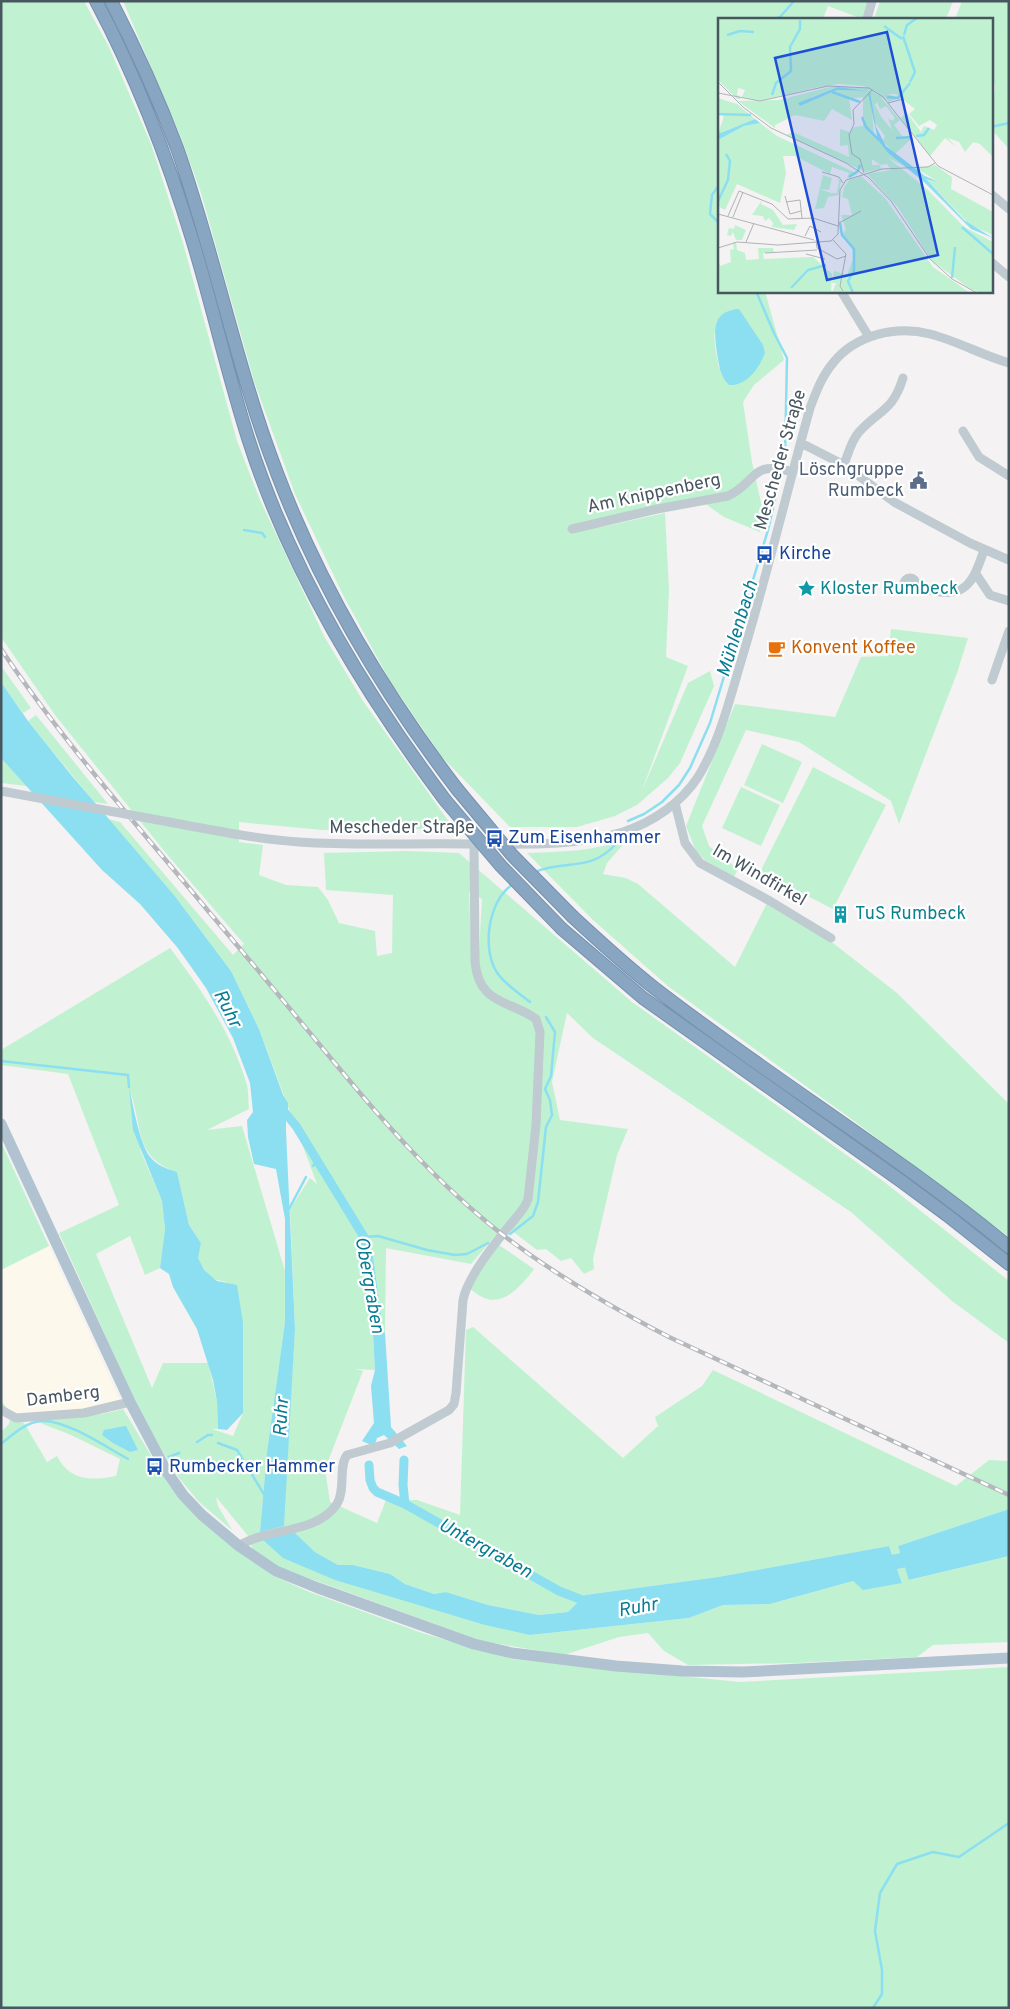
<svg xmlns="http://www.w3.org/2000/svg" width="1010" height="2009" font-family="Overpass,sans-serif">
	<style>
		.commercial { fill: #fdf8ec }
		.green { fill: #c0f2d1; fill-rule: evenodd }
		.water { fill: #8bdff0 }
		.lines { fill: none; stroke-linecap: round; stroke-linejoin: round }
		.stream { stroke: #8bdff0; stroke-width: 2.5 }
		.canal { stroke: #8bdff0; stroke-width: 9 }
		.river { stroke: #8bdff0; stroke-width: 15 }
		.highway-casing { stroke: #7391ae; stroke-width: 14 }
		.minor { stroke: #bfcad1; stroke-width: 9 }
		.major { stroke: #b1c2d1; stroke-width: 11 }
		.highway { stroke: #88a6c2; stroke-width: 12 }
		.rail-casing { stroke: #b4b7bc; stroke-width: 4.5 }
		.rail { stroke: #fff; stroke-width: 2.5; stroke-dasharray: 8; stroke-linecap: butt }
		.highway-bridge-casing { stroke: #7391ae; stroke-width: 14; stroke-linecap: butt }
		.minor-bridge { stroke: #bfcad1; stroke-width: 9 }
		.highway-bridge { stroke: #88a6c2; stroke-width: 12 }
		.labels { text-anchor: middle; dominant-baseline: central; stroke-width: 4.5; stroke-linejoin: round; paint-order: stroke }
		.street-label { font-size: 18px; fill: #485660; stroke: #fff }
		.service-label { font-size: 18px; fill: #4e5e75; stroke: #fff; text-anchor: end }
		.transit-label { font-size: 18px; fill: #164399; stroke: #fff; text-anchor: start }
		.culture-label { font-size: 18px; fill: #0d838f; stroke: #fff; text-anchor: start }
		.food-label { font-size: 18px; fill: #c56008; stroke: #fff; text-anchor: start }
		.water-label { font-size: 19px; font-style: italic; fill: #097c94; stroke: #fff }
		.inset-river { fill: none; stroke: #8bdff0; stroke-width: 2.5 }
		.inset-road { fill: none; stroke: #afb4b8; stroke-width: 1 }
		.view { fill: #1d4ed8; fill-opacity: 0.15; stroke: #1d4ed8; stroke-width: 2.5 }
		.inset-edge { fill: none; stroke: #485660; stroke-width: 2.5 }
	</style>
	<rect width="100%" height="100%" fill="#f4f2f2"/>
	<path class="commercial" d="M49,1246L120,1400L95,1407L52,1412L11,1413L1,1401V1270Z"/>
	<path class="green" d="M1,1H84L109,47L151,144L183,243L237,441L260,500L324,636L363,701L454,829L322,830L239,822V842L263,845L259,875L286,885L318,887L328,900L339,923L375,931L377,956L392,953L393,895L326,890L324,853L407,851L459,853L632,1002L883,1181L1009,1281V1343L952,1301L851,1212L593,1038L567,1013L552,1082L560,1120L628,1129L617,1155L593,1259L594,1269L584,1274L571,1258L561,1261L546,1249L537,1250L511,1230L526,1197L519,1208L471,1264L386,1248L385,1333L378,1318L373,1334L375,1370L355,1369L363,1371L325,1469L330,1502L377,1523L386,1500H417L460,1515L466,1330L473,1327L623,1458L658,1426L655,1417L702,1386L713,1370L956,1486L989,1460L1009,1461V1509L898,1546L910,1580L1009,1556V1642L933,1645L917,1657L798,1663L688,1665L664,1651L648,1633L619,1637L564,1655L482,1641L278,1567L253,1551L249,1537L216,1497L218,1506L232,1530L199,1502L179,1478L164,1454L137,1405L59,1233L119,1205L68,1074L1,1065V1050L170,948C201,989 231,1032 246,1082C249,1090 248,1100 249,1109L207,1130L242,1126L285,1271V1322L267,1452L260,1532L283,1526L295,1329L290,1209L310,1178L317,1184L259,1029L231,971L174,895L108,819L120,822L233,955L244,944L165,852L55,715L1,637ZM469,892L482,899L479,950L471,946ZM130,1091C143,1127 134,1158 177,1172L189,1225L201,1243C200,1248 197,1255 198,1259C202,1272 214,1281 226,1282L243,1413L233,1436L212,1429H218L217,1401L208,1363H163L152,1388L96,1254L130,1236L145,1275L160,1268L165,1229L162,1201L141,1152ZM294,1532L315,1552L338,1565H353L390,1574L405,1584L434,1594L446,1592L488,1605L539,1615L568,1612L585,1595L718,1577L889,1546L902,1582L853,1581L770,1604L723,1605L689,1618L530,1635L262,1539Z
		M123,1H871L866,18L863,17L862,19L828,6L823,19H719V291H765L784,360L754,385L743,402L752,462L764,516L760,532L724,517L700,500L597,528L665,513L669,589L666,657L688,666L641,793L688,683L710,671L714,686L680,763L668,778L637,805L615,816L577,827H510L442,757L390,681L343,595L295,494L254,381L201,193L182,140ZM725,314L763,345L719,368C716,347 708,329 725,314Z
		M880,1H953L946,19H874Z
		M962,1H1009V149L991,129L995,86L991,82V19H955Z
		M891,629L968,638L957,673L899,824L891,801L799,742L746,730L702,826L709,846L738,869L734,877L705,860L696,851L686,826L735,704L835,717L861,657L888,656Z
		M1,666L31,708L23,713L1,682Z
		M36,715L108,804L94,802L28,721Z
		M762,744L802,762L783,803L744,785Z
		M1,758L27,786L1,783Z
		M813,767L886,805L833,909L760,872Z
		M741,787L780,805L761,846L722,828Z
		M628,839L607,863L603,874L626,878L638,884L735,967L767,903L833,943L897,993L1009,1104V1237L854,1121L669,987L593,920L527,853C562,852 595,851 628,839Z
		M1,1142L49,1246L1,1270Z
		M499,1245L534,1269C523,1284 503,1308 482,1297C478,1295 473,1291 469,1288Z
		M1,1401L16,1418L24,1423L47,1462L57,1456C70,1481 91,1481 116,1476L120,1459L71,1435L30,1419C62,1419 92,1418 123,1409L169,1485L201,1521L272,1575L307,1591L422,1633L512,1659L740,1682L1009,1667V2008H1V1432L9,1424L10,1419L1,1413Z"/>
	<path class="water" d="M739,309L763,345L765,353C759,368 747,386 729,385C720,376 719,365 717,353C714,332 711,311 739,309Z
		M1,682L28,721L72,776L174,895L231,971L259,1029L283,1095L288,1103V1121H286V1131L295,1329L284,1526L260,1532L267,1452L285,1322V1219L276,1169L254,1164L248,1137L247,1120L253,1112L250,1083L233,1038L206,988L177,947L140,904L102,870L1,758Z
		M129,1087C133,1104 140,1148 152,1159C158,1166 168,1169 177,1172L189,1225L201,1243L198,1258L204,1270L217,1281L237,1285L243,1323V1413L227,1430L218,1429L217,1401L213,1380L197,1329L173,1287L169,1274L160,1268L165,1229L162,1201L133,1130Z
		M377,1316L385,1333L391,1427L407,1446L399,1449L384,1435L377,1438L375,1444L371,1445L362,1441L374,1423L371,1386L375,1370L373,1334Z
		M125,1426H126L138,1450L130,1452L113,1443L102,1435L104,1430Z
		M1009,1509V1556L909,1580L898,1546Z
		M294,1532L315,1552L338,1565H353L390,1574L405,1584L434,1594L446,1592L488,1605L539,1615L568,1612L585,1595L718,1577L889,1546L902,1583L863,1590L853,1581L770,1604L723,1605L689,1618L530,1635L485,1625L335,1580L283,1558L262,1539Z"/>
	<g class="lines">
		<path class="stream" d="M774,19L780,17L794,1
			M991,127L1009,123
			M719,185L712,195L710,214L719,223
			M244,530L262,533L265,537
			M628,821L644,814L662,802L679,785L690,768L710,723L768,530L785,456L787,358L774,333L756,291
			M535,872C566,859 589,873 616,844
			M512,885C488,901 481,950 498,974C507,986 519,993 530,1002
			M1,1061L128,1075L129,1087
			M313,1166L317,1160
			M289,1209L306,1177
			M510,1234L533,1216L538,1202L546,1127L552,1115L550,1100L545,1089L551,1076L555,1032L546,1017
			M364,1237L378,1236L427,1250L455,1255L467,1254L488,1243
			M197,1442L208,1435H212
			M218,1443L237,1450L265,1496
			M1,1444C12,1435 26,1422 41,1421C65,1419 106,1447 128,1459
			M169,1457L179,1453
			M148,1464L153,1465
			M873,2008L882,1994V1970L875,1931L880,1893L897,1864L933,1852L959,1857L1009,1823"/>
		<path class="canal" d="M282,1109L296,1126L364,1237L368,1253L378,1328
			M404,1460L403,1485L405,1504
			M369,1465L370,1480L373,1488L377,1492L405,1504L559,1591L590,1603"/>
		<path class="river" d="M875,1566L923,1556"/>
		<defs>
			<path id="highway" d="M96,1C137,78 168,159 193,242C213,308 228,376 249,441C291,572 363,691 445,800
				M111,1C136,49 158,98 177,148C215,255 236,367 277,473C320,587 383,692 457,789
				M573,917C599,941 625,965 653,987C769,1077 895,1153 1009,1247
				M562,929L643,998L901,1181L947,1215L1009,1264"/>
		</defs>
		<use href="#highway" class="highway-casing"/>
		<path class="minor" d="M867,19L872,1
			M991,194L1009,209
			M991,262L1009,277
			M841,291L869,337
			M963,431L979,457L1009,476
			M801,443L844,465L894,502L970,543L1009,560
			M844,465C848,454 851,441 859,432C879,410 893,411 903,378
			M572,529L657,509L728,496C759,481 749,460 793,472
			M976,574L990,595L1009,601
			M904 584a6 6 0 1 1 12 0a6 6 0 1 1-12 0Z
			M915,587C961,599 970,593 984,550
			M992,680L1009,631
			M675,803L685,843L700,863L770,901L831,938
			M169,822C212,830 256,839 299,842C356,846 413,843 469,844C521,844 573,847 623,832C653,822 681,803 698,777C720,741 730,698 742,658C767,575 787,491 810,408C816,392 822,376 833,363C855,335 896,325 930,334C957,341 982,355 1009,363
			M1,1410L16,1418L84,1413L130,1402
			M239,1546C268,1527 316,1535 337,1504C346,1489 338,1467 347,1455L390,1443L449,1410L454,1404L456,1393L463,1300C467,1278 495,1243 510,1225C516,1217 525,1209 528,1199L536,1125L540,1032L536,1019C510,1000 479,1005 475,962L474,844"/>
		<path class="major" d="M1,1124L130,1402L167,1472L183,1495L202,1515L239,1546L276,1571L318,1588L474,1644L512,1653L616,1666L682,1671L743,1672L1009,1658"/>
		<use href="#highway" class="highway"/>
		<defs>
			<path id="rail" d="M1,649C63,742 138,826 209,912C248,958 286,1004 324,1050C379,1117 435,1182 503,1235C555,1275 611,1307 669,1337L1009,1495"/>
		</defs>
		<use href="#rail" class="rail-casing"/>
		<use href="#rail" class="rail"/>
		<defs>
			<path id="highway-bridge" d="M457,789L512,855L573,917
				M445,800L501,866L562,929"/>
		</defs>
		<use href="#highway-bridge" class="highway-bridge-casing"/>
		<path class="minor-bridge" d="M1,791L169,822"/>
		<use href="#highway-bridge" class="highway-bridge"/>
	</g>
	<defs>
		<symbol id="civic-bare" viewBox="-9 -9 18 18"><path d="M-.6-6.5H3V-4.5H.6V-3L4-1V1h2V6H-6V1h2V-1L-.6-3ZM-1.2 2.5V6h2.4V2.5Z" fill="#5c6f8a" stroke="#fff" stroke-width="2.5" paint-order="stroke"/></symbol>
		<symbol id="bus-bare" viewBox="-9 -9 18 18"><path d="M-5-6H5V4H4V6H2V4H-2V6H-4V4H-5ZM-3.5-4V0h7V-4ZM-3.5 1.2v1.5H-2V1.2ZM2 1.2v1.5H3.5V1.2Z" fill="#1a4fb4" stroke="#fff" stroke-width="2.5" paint-order="stroke"/></symbol>
		<symbol id="sight-bare" viewBox="-9 -9 18 18"><path d="M0-6L1.8-2.2L6-1.7L2.9 1.2L3.7 5.4L0 3.3L-3.7 5.4L-2.9 1.2L-6-1.7L-1.8-2.2Z" fill="#0f9aa8" stroke="#fff" stroke-width="2.5" paint-order="stroke"/></symbol>
		<symbol id="cafe-bare" viewBox="-9 -9 18 18"><path d="M-5.5-4.5H6V0H3Q3 3.5 0 3.5H-2.5Q-5.5 3.5-5.5 0ZM3-3.2v2h1.7v-2ZM-6 4.5H4V6H-6Z" fill="#e8710a" stroke="#fff" stroke-width="2.5" paint-order="stroke"/></symbol>
		<symbol id="building-bare" viewBox="-9 -9 18 18"><path d="M-4-6H4V6H1V3H-1V6H-4ZM-2.5-4.3h1.7v1.8h-1.7ZM.8-4.3h1.7v1.8H.8ZM-2.5-1h1.7V.8h-1.7ZM.8-1h1.7V.8H.8Z" fill="#0f9aa8" stroke="#fff" stroke-width="2.5" paint-order="stroke"/></symbol>
	</defs>
	<g fill-rule="evenodd">
		<use href="#civic-bare" x="906" y="468" width="25" height="25"/>
		<use href="#bus-bare" x="752" y="542" width="25" height="25"/>
		<use href="#sight-bare" x="794" y="576" width="25" height="25"/>
		<use href="#cafe-bare" x="764" y="636" width="25" height="25"/>
		<use href="#bus-bare" x="482" y="826" width="25" height="25"/>
		<use href="#building-bare" x="828" y="902" width="25" height="25"/>
		<use href="#bus-bare" x="142" y="1454" width="25" height="25"/>
	</g>
	<g class="labels">
		<g class="street-label">
			<text transform="translate(781 460) rotate(-74)">Mescheder Straße</text>
			<text transform="translate(654 494) rotate(-12)">Am Knippenberg</text>
			<text x="402" y="828">Mescheder Straße</text>
			<text transform="translate(759 876) rotate(30)">Im Windfirkel</text>
			<text transform="translate(63 1397) rotate(-7)">Damberg</text>
		</g>
		<g class="service-label">
			<text x="904" y="470">Löschgruppe<tspan x="904" dy="21">Rumbeck</tspan></text>
		</g>
		<g class="transit-label">
			<text x="779" y="554">Kirche</text>
			<text x="508" y="838">Zum Eisenhammer</text>
			<text x="169" y="1467">Rumbecker Hammer</text>
		</g>
		<g class="culture-label">
			<text x="820" y="589">Kloster Rumbeck</text>
			<text x="855" y="914">TuS Rumbeck</text>
		</g>
		<g class="food-label">
			<text x="791" y="648">Konvent Koffee</text>
		</g>
		<g class="water-label">
			<text transform="translate(738 629) rotate(-73)">Mühlenbach</text>
			<text transform="translate(227 1009) rotate(63)">Ruhr</text>
			<text transform="translate(369 1285) rotate(80)">Obergraben</text>
			<text transform="translate(282 1417) rotate(-87)">Ruhr</text>
			<text transform="translate(485 1549) rotate(29)">Untergraben</text>
			<text transform="translate(638 1608) rotate(-10)">Ruhr</text>
		</g>
	</g>
	<g transform="translate(718 18)">
		<rect width="275" height="275" fill="#f4f2f2"/>
		<path d="M0,0H275V139L262,126L255,124L247,134L241,124L230,120L238,129L227,120L212,138L183,100L189,95L203,114L206,108L216,112L219,107L212,102L201,108L191,96L197,91L178,76H170L181,80L171,84L146,68L121,66L95,70L43,83L24,79L27,72L20,70L19,76L23,81H19L0,62ZM116,68L149,70L160,76L182,102L176,107L185,119H195L177,136L165,123L167,118L156,103L152,74L156,115L170,135L187,149L169,139L210,172L246,209L275,224V275H263L251,270L214,243L179,188L149,156L173,152L169,146L162,147L154,141V147H162L163,151L148,154L68,117L75,114L131,139L130,127L122,128V111L132,114L136,109L145,108V79L131,81L134,102L114,91L106,103L77,97L57,107V110L20,83L61,82ZM120,69L152,73L119,72L82,88L94,79ZM159,84L162,91L168,88L177,100L174,103L170,100L174,112L164,100L157,87ZM0,80L19,86L37,101L0,116L6,98L0,96ZM42,105L59,118L140,156L129,160L131,155L114,149L112,156L77,138H65L68,155L62,185L19,166L7,192L0,188V122L26,108ZM217,147L234,159L233,171L275,194V217L252,207L207,160L221,164L197,150ZM105,157L114,160L111,172L102,171L113,175H119L121,163L117,158L123,163L121,177L110,179L106,190L97,191ZM143,158L167,180L215,249L252,275H0V241L2,248L13,244L12,232L16,231L15,225L18,224L19,232L27,235L28,242L41,241L40,230H55L56,235H45L46,241L95,239L114,256L113,273H115L118,265H114L116,253L129,257L135,241L134,230L124,217L128,211L123,197H134L130,181L124,179L126,170L131,162ZM44,182L43,186L55,192L65,207L79,206L76,212L54,209L55,205L51,200L47,203L45,198L34,197ZM17,207L28,212L24,222H18L15,214L13,218L9,217L11,210L16,211Z" fill="#c0f2d1" fill-rule="evenodd"/>
		<path d="M120,69L152,73L119,72L82,88L80,85ZM152,74L158,109L168,128L207,158L221,164L208,161L246,202L275,220L253,211L205,163L170,135L160,122L150,75ZM37,101L42,105L26,108L0,122V116Z" fill="#8bdff0"/>
		<path class="inset-river" d="M166,8L184,21M9,17L22,13L36,14M186,17L189,7L199,0M185,18L197,54L192,64M114,74L142,84M54,77L58,65L73,53L72,29L82,11V2M169,79L180,80L192,65M0,96L33,97M144,99L148,109L161,122M198,118L206,117L211,110M178,120L194,119M131,159L140,153L142,147M0,183L10,162L12,143L8,136M122,205L124,217L136,231V253L130,263L135,275M244,209L275,236M234,260L237,229M73,270L90,252L108,247"/>
		<path class="inset-road" d="M0,64L25,89L53,110L128,145L151,160L173,183L212,241L234,261L259,275M0,75L42,83L110,68L151,70L165,79L220,148L275,177M170,85L185,81M104,154L121,159L125,165M146,155L142,141L134,136L131,117L136,106L135,92L154,72M67,178L72,196L83,193M68,184L82,182L84,200M0,196L96,222M10,198L21,173L54,186L70,201L95,200L120,208M15,199L25,174M121,205L143,193M87,218L92,208L103,214M98,222L99,230L119,241L128,238M115,222L128,236L122,268L125,273M28,224L36,205M0,230L19,224L60,227L113,223L120,216L122,172L128,162L164,151L210,149L217,145M47,235L99,232M88,236L107,241"/>
		<path class="view" d="M169,14L220,237L109,262L57,40Z"/>
		<rect width="275" height="275" class="inset-edge"/>
	</g>
	<rect width="1010" height="2009" fill="none" stroke="#485660" stroke-width="5"/>
</svg>
